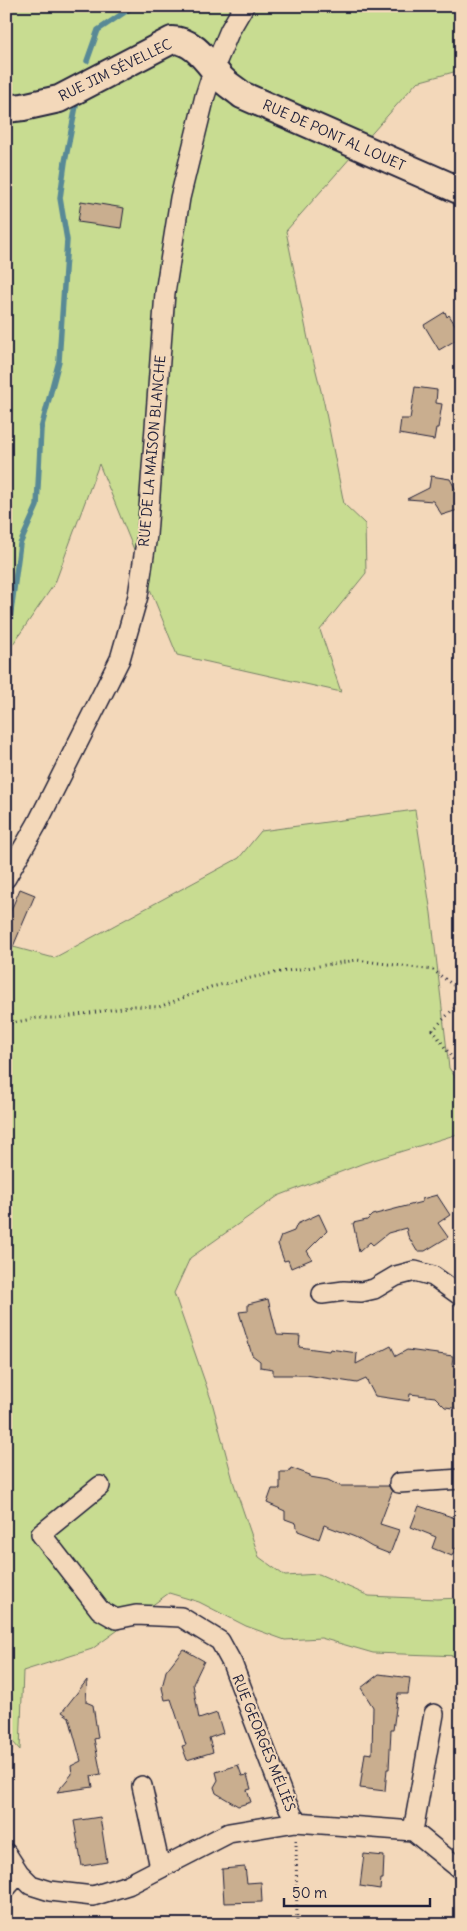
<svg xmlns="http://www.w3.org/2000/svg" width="467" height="1931" font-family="Delius,sans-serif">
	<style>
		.green { fill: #c8dc91; stroke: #757f66 }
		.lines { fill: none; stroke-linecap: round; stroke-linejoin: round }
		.stream { stroke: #588996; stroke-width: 5.5 }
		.building { fill: #c9ae8f; stroke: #22223b }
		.street-casing { stroke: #22223b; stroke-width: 22 }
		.secondary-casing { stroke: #22223b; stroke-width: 30 }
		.path { stroke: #22223b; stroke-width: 3; stroke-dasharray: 1 4; stroke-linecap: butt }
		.street { stroke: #f3d8ba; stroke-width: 19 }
		.secondary { stroke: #f3d8ba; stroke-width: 26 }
		.labels { text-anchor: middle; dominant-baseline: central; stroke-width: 4; stroke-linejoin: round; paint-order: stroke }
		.street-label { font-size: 14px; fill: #22223b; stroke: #f3d8ba }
	</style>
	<rect width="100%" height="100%" fill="#f3d8ba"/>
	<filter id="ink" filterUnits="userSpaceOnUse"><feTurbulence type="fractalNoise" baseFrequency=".02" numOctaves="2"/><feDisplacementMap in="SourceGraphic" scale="10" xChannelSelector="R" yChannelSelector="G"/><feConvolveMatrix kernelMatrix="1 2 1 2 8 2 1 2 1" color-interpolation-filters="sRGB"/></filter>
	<g filter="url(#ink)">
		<path class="green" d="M13,6H461V70L417,82L286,231L308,339L324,403L344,504L365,524L366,573L320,630L341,692L177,655L99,464L55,583L6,654V26Z
			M415,810L431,913L449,1068L461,1085V1133L364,1163L278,1196L190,1258L174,1293L212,1402L234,1484L259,1557L285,1576L319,1574L369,1596L437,1599L461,1598V1656L373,1653L321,1638L285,1640L246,1626L199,1602L169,1593L92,1649L23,1671L20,1750L6,1734V945L54,958L239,858L261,831Z"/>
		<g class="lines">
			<path class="stream" d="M87,61L98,30L134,6
				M6,622L10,619L20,544L37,506L41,429L59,361L67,240L60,198L65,162L76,106"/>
		</g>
		<path class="building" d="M81,201L124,208L121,228L78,222Z
			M445,312L447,317L449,315L461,334V337L439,350L424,325Z
			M415,387L437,390L436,403L442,404L438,428H436L434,440L399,434L401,419H410Z
			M431,476L450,479L461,499V509L442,515L433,501L407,499L429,488Z
			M20,889L35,895L6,963V922Z
			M437,1195L450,1215L438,1223L448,1237L425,1251H417L408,1236L406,1228L388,1233L373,1245L370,1242L359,1252L353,1223L367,1220L372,1215L422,1202V1199Z
			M319,1214L327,1231L307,1251L312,1259L291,1268L288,1260L284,1261L278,1244L281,1236L294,1231L297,1224Z
			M268,1299L277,1335L300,1336L299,1347L329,1351L330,1349L357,1353L356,1364L391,1346L396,1356L407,1350L453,1356L452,1365L461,1367V1409L445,1407L435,1397L410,1394L409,1401L375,1396L366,1379L357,1383L306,1375H273V1369L260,1367V1361L252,1355L239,1312L248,1311V1304Z
			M291,1468L310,1475V1477L328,1480L340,1486H389L392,1492L380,1524L399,1530L390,1554L372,1547L355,1537L324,1525L319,1539L298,1531L296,1523L285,1519V1511L267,1503L272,1489H280V1472H289Z
			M419,1506L461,1520V1551L455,1548L452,1556L432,1548L436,1537L411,1527Z
			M183,1649L204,1661L193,1684L199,1719L217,1713L223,1733L209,1738L213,1752L187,1760L182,1746L186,1745L176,1714L171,1699L165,1700L162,1688L166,1671Z
			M379,1674L410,1678L408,1694H398L393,1730H391L389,1769H387L385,1791L360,1788L365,1753L372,1754L373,1707L361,1688Z
			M87,1680L86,1702L93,1705L98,1738L94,1739L101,1774L91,1776L93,1787L57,1792L72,1774L71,1766L81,1761L69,1717L62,1712Z
			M238,1765L242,1776L247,1775L251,1789L247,1790L251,1802L238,1806L216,1793L214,1787L218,1780L216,1772Z
			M100,1817L107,1862L82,1866L74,1821Z
			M364,1854L384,1856L383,1879H381L380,1889L360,1886Z
			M245,1867L247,1883L261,1882L262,1902L224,1903L222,1869Z"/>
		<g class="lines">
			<defs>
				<path id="street" d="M6,878L37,824L120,659L138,596L147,535L165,293L180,198L205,96L214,68L230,30L244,6
					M322,1294L344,1291L361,1292L374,1289L396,1276L415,1271L433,1276L461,1296
					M399,1483L461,1479
					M100,1486L41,1534L100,1610L116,1619L136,1615L181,1617L220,1641L232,1663L283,1796L296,1822
					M142,1786L160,1867
					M413,1831L434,1714
					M6,1853L19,1873L31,1885L50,1891L93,1896L128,1885L229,1833L296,1822L413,1831L461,1870
					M6,1888L19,1873"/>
				<path id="secondary" d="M6,109L23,107L59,99L172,40C194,40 207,62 220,77C226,84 235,89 242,95L461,191"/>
			</defs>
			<use href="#street" class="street-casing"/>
			<use href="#secondary" class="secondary-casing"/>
			<path class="path" d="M461,1001L433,1030L461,1071
				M6,1024L37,1018H58L135,1006L159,1007L211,987L268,974L357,960L433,970L461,991
				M296,1840L297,1925"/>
			<use href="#street" class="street"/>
			<use href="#secondary" class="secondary"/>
		</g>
	</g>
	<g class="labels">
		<g class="street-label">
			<text transform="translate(115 70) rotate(-26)">RUE JIM SÉVELLEC</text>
			<text transform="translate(334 135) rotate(24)">RUE DE PONT AL LOUET</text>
			<text transform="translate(152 451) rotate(-85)">RUE DE LA MAISON BLANCHE</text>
			<text transform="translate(264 1743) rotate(68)">RUE GEORGES MÉLIÈS</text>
		</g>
	</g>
	<rect width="467" height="1931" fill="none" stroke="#f3d8ba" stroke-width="25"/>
	<rect x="12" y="12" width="442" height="1906" fill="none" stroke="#22223b" stroke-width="2" filter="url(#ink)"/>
	<path d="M284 1898v8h146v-8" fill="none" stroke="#22223b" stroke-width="2.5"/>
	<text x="292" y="1898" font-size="15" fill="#22223b" stroke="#f3d8ba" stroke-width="4" paint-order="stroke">50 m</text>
</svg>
